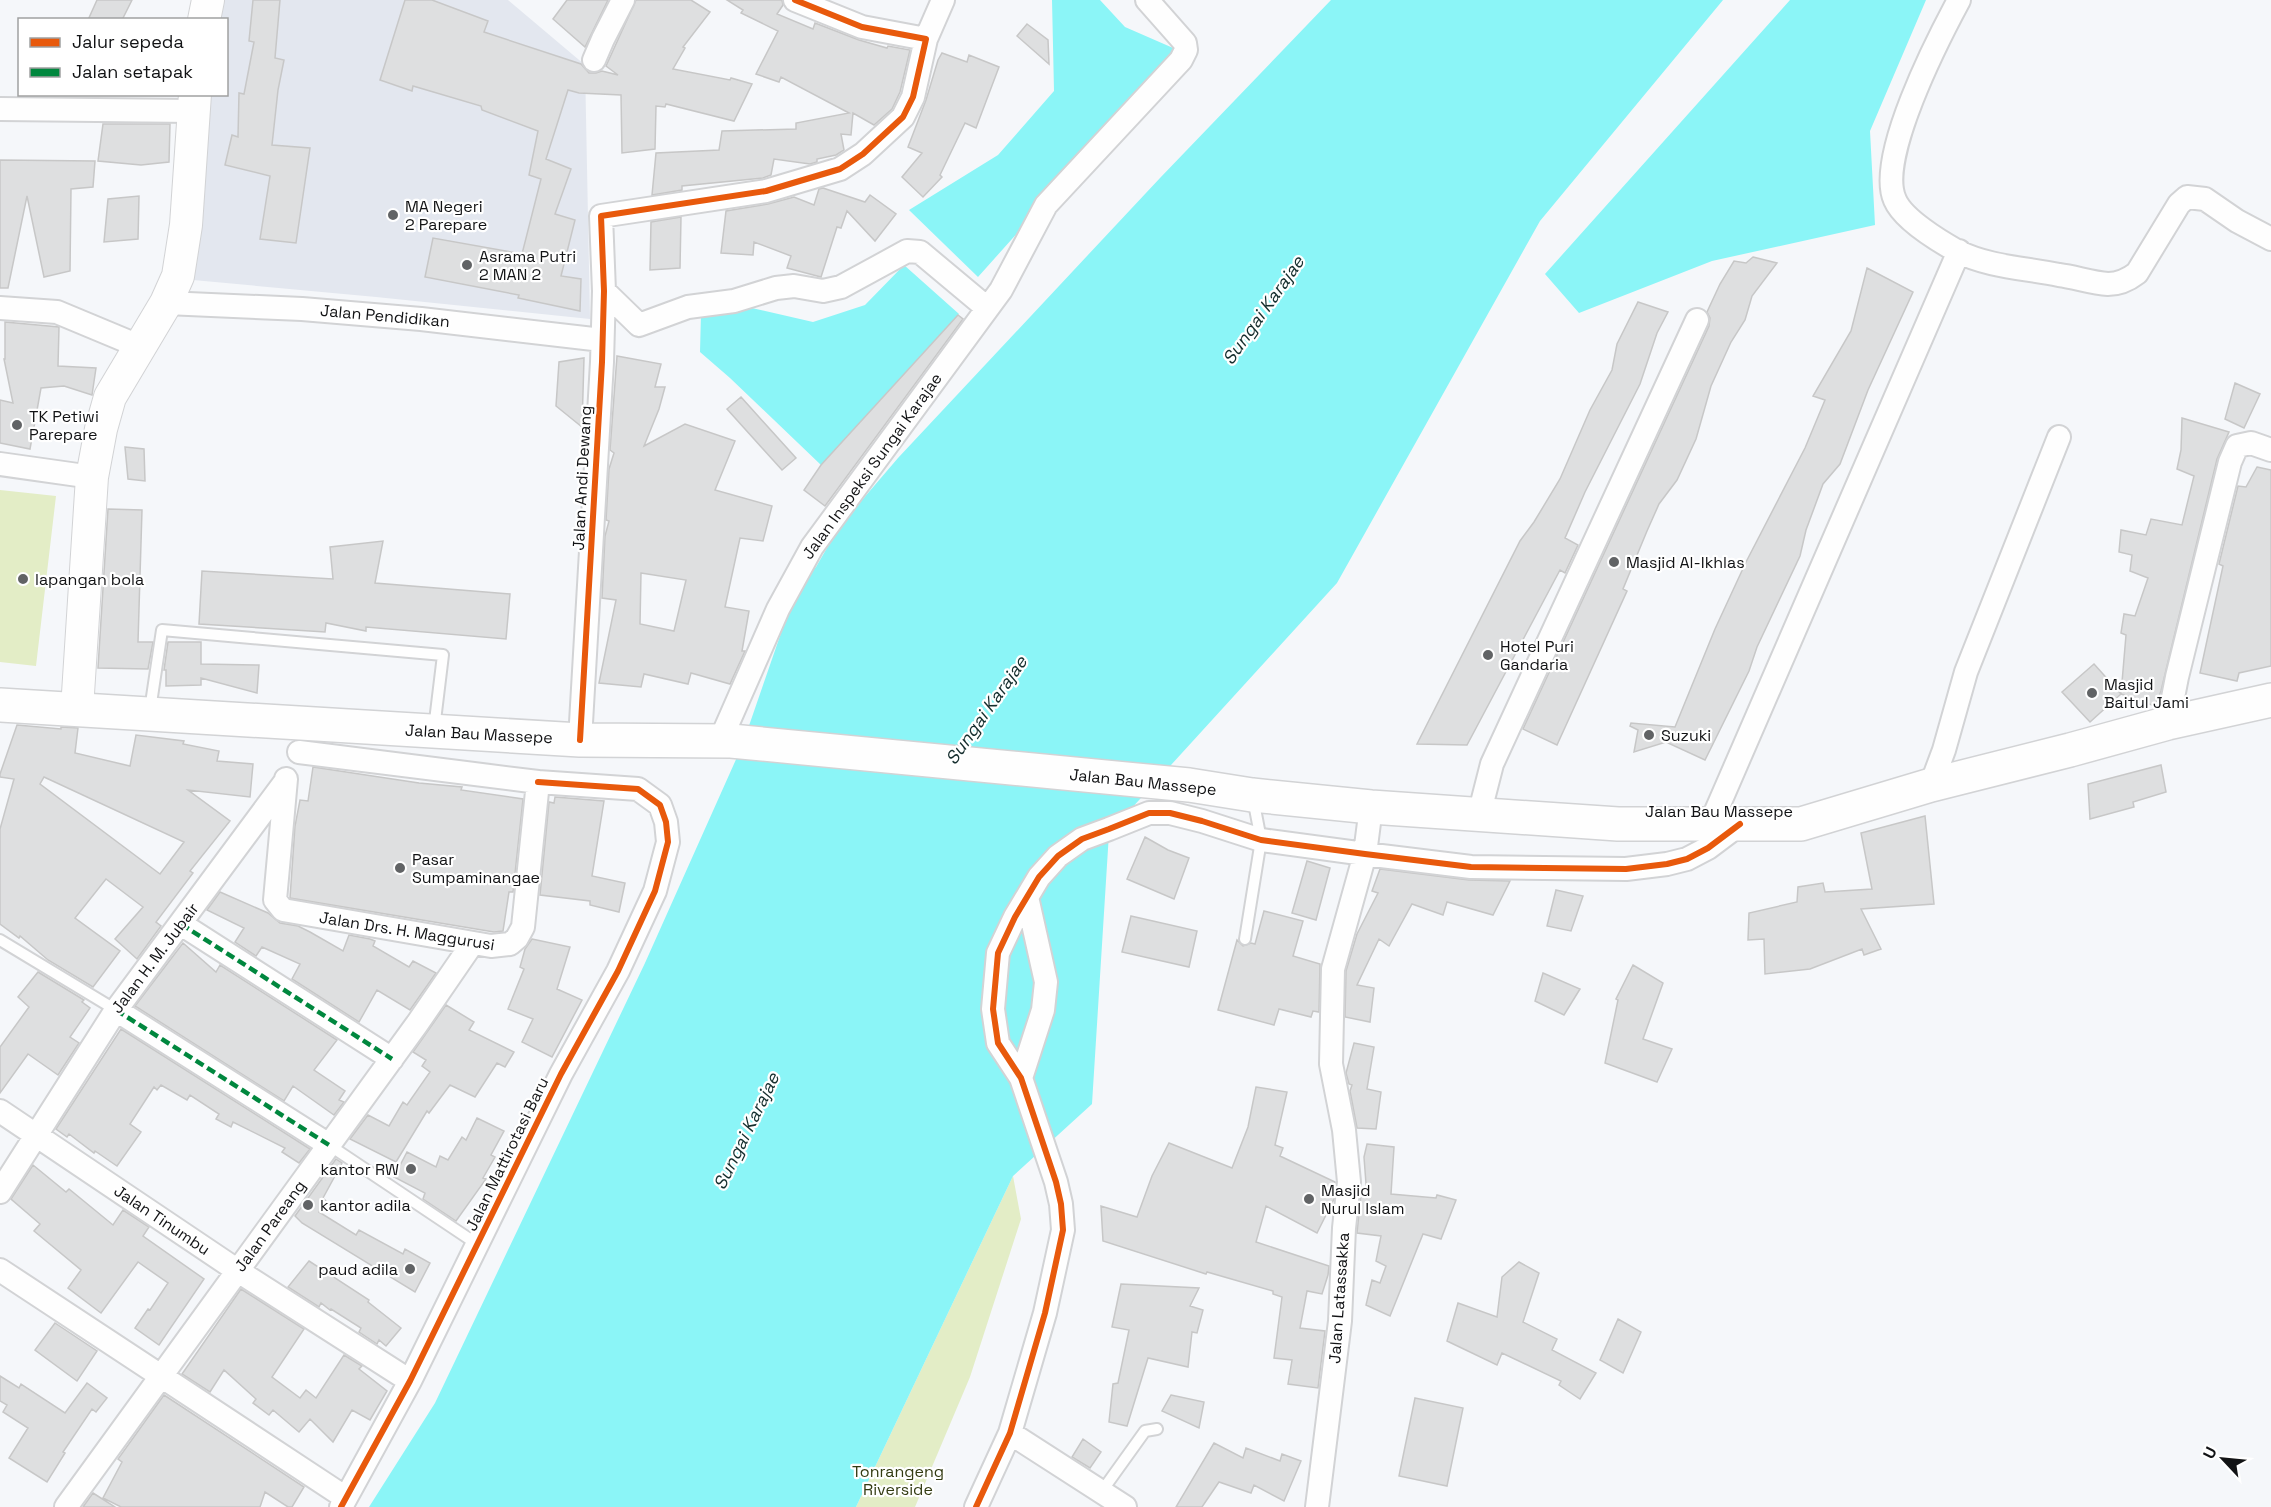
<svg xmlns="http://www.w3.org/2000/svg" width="2271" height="1507" font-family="'Space Grotesk',sans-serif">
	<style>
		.built { fill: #e3e7ef }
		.green { fill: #e3edc6 }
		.water { fill: #8bf5f7 }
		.building { fill: #dedfe0; stroke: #c7c7c7; stroke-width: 1.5; fill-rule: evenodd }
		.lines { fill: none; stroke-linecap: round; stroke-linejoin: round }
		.service-casing { stroke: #d2d3d5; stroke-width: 14 }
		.minor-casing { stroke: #d2d3d5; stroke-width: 26 }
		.secondary-casing { stroke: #d2d3d5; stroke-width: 34 }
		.trunk-casing { stroke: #d2d3d5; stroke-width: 36 }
		.service { stroke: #fefefe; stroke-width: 10 }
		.minor { stroke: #fefefe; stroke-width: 22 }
		.secondary { stroke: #fefefe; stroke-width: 32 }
		.trunk { stroke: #fefefe; stroke-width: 33 }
		.quiet { stroke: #00873e; stroke-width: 4.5; stroke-dasharray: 9 4.5; stroke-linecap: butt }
		.cycleway-casing { stroke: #fff; stroke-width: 10 }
		.cycleway { stroke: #e8590c; stroke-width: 6 }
		.poi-dot { fill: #616365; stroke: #fff; stroke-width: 2 }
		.labels { text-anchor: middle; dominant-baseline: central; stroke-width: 4.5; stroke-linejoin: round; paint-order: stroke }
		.poi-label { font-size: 16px; fill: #121315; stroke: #fff; text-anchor: start }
		.street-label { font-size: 16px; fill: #121315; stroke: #fff }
		.park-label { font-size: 16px; fill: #333b12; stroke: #fff }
		.water-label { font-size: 18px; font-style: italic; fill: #152e2e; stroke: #fff }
	</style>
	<rect width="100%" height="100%" fill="#f5f7fa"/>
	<path class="built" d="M217,0H508L585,65L590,319L376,297L193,280L207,95L226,94V20L215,19Z"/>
	<path class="green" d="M0,490L56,496L36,666L0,662Z
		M1013,1176L1021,1219L970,1377L915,1507H856Z"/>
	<path class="water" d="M1052,0H1100L1125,27L1180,51L978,277L909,210L998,155L1054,91Z
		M1331,0H1723L1540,221L1337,583L1109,833L1092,1104L1013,1176L856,1507H369L435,1403L645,963L742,746L799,581L816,567L839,527L898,458L1160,178Z
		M1790,0H1926L1870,131L1875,225L1712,261L1579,313L1545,274Z
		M904,265L959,314L821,465L730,378L700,352L701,313L743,306L813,322L865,305Z"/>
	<path class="building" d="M97,0H132L122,20H88Z
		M253,0H280L275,58L284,60L278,90L272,145L310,148L296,243L260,239L270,176L225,165L232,135L238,137L239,93L244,94L254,42L249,41Z
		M405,0H432L488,21L484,32L581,64L589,73H596L602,71L618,75L606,66L636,0H691L710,12L683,47L685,48L673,69L730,80L731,78L752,84L734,121L666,104L665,107L656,106L655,149L622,153L621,95L579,93L568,90L546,159L571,169L555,214L575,220L561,276L581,279L580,311L518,298L519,295L425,277L433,238L522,254L541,179L529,175L538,131L482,110L481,106L413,86L412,91L380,80Z
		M567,0H608L585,47L553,19Z
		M727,0H782L783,5L777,14L813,29L815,23L859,40L887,48L888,46L910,50L900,92L892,109L874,125L853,113L851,135L841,134L844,150L836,155L817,159V162L810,164L774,159L771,175L763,178L682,186V190L652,195L656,153L719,150L722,131L796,129V123L849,113L781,77L779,82L756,74L778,31L741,13L743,10Z
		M1027,24L1048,40L1049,64L1017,36Z
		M942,53L967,62L969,55L999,67L976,128L965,123L940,175L942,177L923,197L902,177L922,153L908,147L926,100L938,60Z
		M103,124H170L169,162L141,165L98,161Z
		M0,160L95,161L93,187L71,189L70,271L44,277L27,196L8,288H0Z
		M823,188L865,202L870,195L896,214L875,241L847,211L841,228L837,227L821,277L787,268L791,256L754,242L753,255L721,253L726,211L768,204L794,197L814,205L819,189Z
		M139,196L138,239L104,242L108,199Z
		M681,217L680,268L650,270L651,222Z
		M1753,257L1777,263L1752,296L1745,320L1731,342L1711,386L1696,439L1677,480L1659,504L1647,531L1623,589L1627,591L1557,745L1523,729L1709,326L1710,318L1707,312L1720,284L1734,261L1746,263Z
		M1867,268L1913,292L1868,390L1840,464L1823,484L1806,530L1800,556L1757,647L1749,671L1705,760L1666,742L1634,752L1638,730L1630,726L1631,723L1675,727L1715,629L1746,562L1805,448L1825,400L1813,396L1851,331Z
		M1638,302L1668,312L1657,333L1640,384L1585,492L1565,538L1578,545L1565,573L1560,570L1467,745L1417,744L1520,541L1534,522L1560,479L1590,410L1612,370L1617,344Z
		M958,315L963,319L825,506L804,490L821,465Z
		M5,322L59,327L58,366L96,368L92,395L64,386L41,388L30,449L0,443V400L13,403L4,359H5Z
		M617,356L661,364L655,387H665L659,409L644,446L685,424L735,441L715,490L772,506L763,541L740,538L725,607L749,611L742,651H745L730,684L691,673L688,684L644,674L641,687L599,683L616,600L602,598L605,536L609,521L606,520L609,469L614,453L610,450ZM641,573L686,580L674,631L640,624Z
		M584,358L582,427L556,406L559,362Z
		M2235,383L2260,394L2244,428L2225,419Z
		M741,397L796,458L782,470L727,409Z
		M2182,418L2229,432L2217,459L2161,691L2155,706L2121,694L2126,635L2121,633L2124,614L2135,616L2148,578L2130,571L2132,555L2119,552L2121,530L2146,535L2151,519L2182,525L2194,476L2177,469L2181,450Z
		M125,447L144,449L145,481L128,479Z
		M2257,467L2271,470V666L2239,673L2237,681L2200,673L2223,566L2219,564L2238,486L2246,487Z
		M108,509L142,510L138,642H153L148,669L98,668Z
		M383,541L375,583L510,594L506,639L366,627V631L326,623L325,632L199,624L202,571L333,579L330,547Z
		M168,642H201V664L259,665L257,693L201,678V685L166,686V670H164Z
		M2094,664L2121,694L2090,722L2062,692Z
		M17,725L61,729V727L78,728L75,753L130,766L136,735L184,741L183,744L219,751L217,761L253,764L250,797L188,790L230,821L190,871L193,873L156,922L161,926L137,959L115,939L143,907L106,879L75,918L120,951L93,987L48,960L20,936L19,938L0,924V829L14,779L0,777V774ZM44,777L184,842L160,874L40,784Z
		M2161,765L2166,792L2133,802L2134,807L2090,819L2088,784Z
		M313,767L419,783L462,787L461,790L523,799L513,892H509L503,931L494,932L290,898L295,826L300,800L308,801Z
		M555,797L604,801L592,876L625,883L619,912L590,905V901L540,895L549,802L554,803Z
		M1925,816L1934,904L1861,909L1881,949L1864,955L1862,949L1810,969L1765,974L1764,939L1748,940L1749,913L1797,902L1798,887L1823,883L1825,892L1872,889L1861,833Z
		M1145,837L1168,850L1189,858L1174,899L1127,879Z
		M1307,861L1330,868L1316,920L1292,913Z
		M1380,869L1469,880L1510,881L1493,915L1447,902L1443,915L1412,904L1389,946L1379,939L1357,985L1374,988L1370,1022L1345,1017L1346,971L1357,934L1378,893L1372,891Z
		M1556,890L1583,896L1571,931L1547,926Z
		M220,892L268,913L280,923L298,926L310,932L343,951L349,935L370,939L375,941L373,946L409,967L413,961L436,973L410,1010L377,990L359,1022L292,979L300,964L262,947L256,956L235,942L244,928L207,910Z
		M1264,911L1303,921L1293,956L1320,964L1319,1012L1313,1011L1311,1017L1279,1009L1274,1025L1218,1010L1237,940L1243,946L1251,943L1255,944Z
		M1131,916L1197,931L1189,967L1122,952Z
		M532,939L570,947L557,989L582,1000L552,1057L522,1042L533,1019L508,1009L524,969L520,967L525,949Z
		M183,943L216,972L220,965L337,1040L314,1070L345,1091L339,1100L344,1102L334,1115L293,1086L284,1101L135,1006Z
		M1633,965L1663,983L1643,1039L1672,1049L1657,1082L1605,1063L1618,1000L1616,999Z
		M38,972L84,1000L82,1002L90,1008L70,1037L79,1043L58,1075L28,1054L0,1093V1047L29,1007L18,997Z
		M1543,973L1580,989L1564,1015L1535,1001Z
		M446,1005L474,1022L469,1030L514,1052L505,1067L497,1063L475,1097L450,1085L429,1113L427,1111L396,1162L350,1139L368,1115L389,1126L403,1102L407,1105L430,1072L422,1066L426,1060L413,1052Z
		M121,1029L310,1149L299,1163L282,1152L285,1148L233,1122L231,1127L216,1119L219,1114L190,1095L187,1100L161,1085L157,1090L154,1087L130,1124L141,1132L117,1166L95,1151L94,1153L69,1134L67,1137L56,1129Z
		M1354,1043L1374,1047L1367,1089L1381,1092L1376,1129L1357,1128L1350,1091L1352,1085L1349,1084L1346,1073Z
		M1256,1087L1287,1092L1275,1145L1283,1148L1280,1156L1335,1182L1334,1199L1317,1233L1266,1206L1256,1242L1329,1266L1328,1275L1322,1294L1307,1291L1300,1328L1325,1331L1318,1388L1288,1384L1292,1360L1274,1358L1282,1297L1273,1294V1291L1207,1272L1206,1274L1103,1241L1101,1206L1137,1217L1152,1176L1169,1143L1232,1168L1248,1127Z
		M477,1118L504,1131L491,1155L495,1157L483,1178L486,1179L456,1221L423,1199L425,1193L394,1177L407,1152L436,1167L440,1156L448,1160L462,1137L466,1140Z
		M1367,1144L1394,1147L1391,1194L1436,1198L1437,1195L1456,1200L1441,1239L1423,1234L1390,1316L1366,1305L1372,1280L1380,1283L1386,1266L1376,1261L1381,1236L1357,1233L1361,1194L1367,1197L1364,1157Z
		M336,1159L342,1163L323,1198L328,1203L319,1212L356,1235L359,1230L403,1254L405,1249L430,1263L415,1292L302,1223L295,1216Z
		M33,1165L66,1192L69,1189L113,1225L123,1210L149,1227L143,1236L204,1279L159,1345L135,1328L148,1309L150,1310L168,1283L138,1262L101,1313L68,1288L81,1270L34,1231L40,1224L11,1199Z
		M309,1261L369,1300L368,1302L401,1328L386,1346L379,1340L377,1344L359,1332L361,1328L331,1309L330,1310L321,1303L319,1307L288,1287Z
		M1519,1262L1539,1273L1523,1322L1557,1339L1552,1350L1596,1373L1580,1399L1559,1385L1561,1381L1502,1353L1497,1365L1447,1341L1458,1303L1497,1317L1502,1277Z
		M1121,1284L1199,1288L1190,1306L1203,1310L1197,1333L1192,1332L1188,1367L1148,1358L1127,1426L1109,1422L1113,1384L1118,1383L1129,1330L1112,1327Z
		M241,1289L304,1329L272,1377L300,1398L306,1390L316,1398L344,1355L362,1366L359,1369L387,1391L370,1420L352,1410L333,1442L310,1419L299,1432L273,1410L269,1415L253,1403L256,1399L224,1370L210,1392L182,1374Z
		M1618,1319L1641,1332L1623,1373L1600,1360Z
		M55,1323L97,1351L77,1381L35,1350Z
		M0,1376L19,1388L21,1384L65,1413L87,1383L107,1398L96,1412L92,1409L63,1452L65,1453L47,1482L9,1458L28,1428L3,1412L7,1405L0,1401Z
		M164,1395L304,1487L292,1507H288L265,1492L260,1507H121L103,1498L122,1462L118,1459Z
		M1171,1395L1204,1402L1199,1428L1162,1411Z
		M1415,1398L1463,1408L1447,1486L1399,1476Z
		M1083,1439L1101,1452L1090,1468L1072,1457Z
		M1214,1443L1243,1458L1246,1448L1280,1461L1282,1454L1301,1461L1284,1501L1254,1485L1251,1493L1219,1482L1202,1507H1176Z
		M93,1493L115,1507H83Z"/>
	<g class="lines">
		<defs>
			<path id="service" d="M150,710L162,630L443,655L434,729
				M1245,939L1261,840L1253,798
				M0,940L116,1010
				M329,1145L477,1244
				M1102,1491L1145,1431L1157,1429"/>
			<path id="minor" d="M1959,0C1938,39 1876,159 1895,200C1903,219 1939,241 1957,251C1988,267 2025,268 2059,275C2075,277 2092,283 2108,284C2120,284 2128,280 2137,273L2179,204L2187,197L2205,199L2237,221L2271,239
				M926,39L943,0
				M594,60L603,39L623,0
				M0,109L193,111
				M604,291L639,325L688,307L734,301L776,288L794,286L823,291L841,287L907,251L920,252L987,308
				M166,303L302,309L421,319L602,340
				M0,308L57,312L141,347
				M0,464L92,477
				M2168,723L2177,677L2230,462L2237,446L2251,443L2271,450
				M580,740L602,362L604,291L601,216L766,191L840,169L863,154L903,117L913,97L926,39L862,27L795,0
				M720,741L778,609L812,547L1001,290L1046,205L1181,60L1186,50L1185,43L1147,0
				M286,779L275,900L283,910L491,946L510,944L517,938L523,927L538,782L299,752
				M1931,785L1944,750L1966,672L2059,437
				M1479,815L1492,764L1697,320
				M1710,825L1959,251
				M181,924L392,1059
				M116,1010L329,1145
				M1021,1078L1043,1010L1046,982L1027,897
				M0,1111L238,1271L410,1381
				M0,1192L116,1010L285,782
				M0,1270L346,1498
				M1010,1433L1125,1507
				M66,1507L417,1024L472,944
				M341,1507L410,1381L561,1074L618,971L655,891L668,842L666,822L660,805L638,789L538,782
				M976,1507L1010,1433L1045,1313L1063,1230L1061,1204L1056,1182L1021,1078L998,1043L993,1009L998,953L1015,917L1039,877L1058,856L1082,839L1109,829L1149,813H1170L1202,821L1261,840L1365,854L1471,867L1626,869L1667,864L1687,859L1708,848L1740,824
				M1317,1507L1340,1321L1344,1228L1349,1182L1344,1130L1331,1064L1333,969L1365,854L1371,807"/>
			<path id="secondary" d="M204,20L208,0
				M77,709L92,477L101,429L110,397L166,303L178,276L186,225L195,94"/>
			<path id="trunk" d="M0,705L580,740L731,741L1189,785L1252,795L1371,807L1618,824H1801L1931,785L2070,750L2168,723L2271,700"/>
		</defs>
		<use href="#service" class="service-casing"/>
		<use href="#minor" class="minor-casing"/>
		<use href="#secondary" class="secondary-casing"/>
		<use href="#trunk" class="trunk-casing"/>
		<use href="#service" class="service"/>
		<use href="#minor" class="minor"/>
		<use href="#secondary" class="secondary"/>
		<use href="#trunk" class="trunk"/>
		<path class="quiet" d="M181,924L392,1059
			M116,1010L329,1145"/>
		<defs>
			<path id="cycleway" d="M580,740L602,362L604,291L601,216L766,191L840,169L863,154L903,117L913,97L926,39L862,27L795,0
				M341,1507L410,1381L561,1074L618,971L655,891L668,842L666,822L660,805L638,789L538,782
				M976,1507L1010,1433L1045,1313L1063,1230L1061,1204L1056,1182L1021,1078L998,1043L993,1009L998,953L1015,917L1039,877L1058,856L1082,839L1109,829L1149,813H1170L1202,821L1261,840L1365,854L1471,867L1626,869L1667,864L1687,859L1708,848L1740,824"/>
		</defs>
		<use href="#cycleway" class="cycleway-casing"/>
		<use href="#cycleway" class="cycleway"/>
	</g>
	<g class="poi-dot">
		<circle cx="393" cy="215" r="6"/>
		<circle cx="467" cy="265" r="6"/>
		<circle cx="17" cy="425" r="6"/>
		<circle cx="1614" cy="562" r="6"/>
		<circle cx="23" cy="579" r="6"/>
		<circle cx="1488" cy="655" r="6"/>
		<circle cx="2092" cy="693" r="6"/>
		<circle cx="1649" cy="735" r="6"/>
		<circle cx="400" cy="868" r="6"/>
		<circle cx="411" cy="1169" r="6"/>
		<circle cx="1309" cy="1199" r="6"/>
		<circle cx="308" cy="1205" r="6"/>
		<circle cx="410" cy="1269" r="6"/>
	</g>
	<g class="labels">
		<g class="poi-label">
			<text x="405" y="206">MA Negeri<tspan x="405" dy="18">2 Parepare</tspan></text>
			<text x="479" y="256">Asrama Putri<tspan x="479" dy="18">2 MAN 2</tspan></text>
			<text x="29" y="416">TK Petiwi<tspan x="29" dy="18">Parepare</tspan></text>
			<text x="1626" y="562">Masjid Al-Ikhlas</text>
			<text x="35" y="579">lapangan bola</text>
			<text x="1500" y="646">Hotel Puri<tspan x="1500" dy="18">Gandaria</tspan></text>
			<text x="2104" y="684">Masjid<tspan x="2104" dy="18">Baitul Jami</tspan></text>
			<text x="1661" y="735">Suzuki</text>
			<text x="412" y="859">Pasar<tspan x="412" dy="18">Sumpaminangae</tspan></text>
			<text x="399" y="1169" text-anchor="end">kantor RW</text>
			<text x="1321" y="1190">Masjid<tspan x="1321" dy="18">Nurul Islam</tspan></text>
			<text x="320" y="1205">kantor adila</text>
			<text x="398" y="1269" text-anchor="end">paud adila</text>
		</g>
		<g class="street-label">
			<text transform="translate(385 316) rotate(5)">Jalan Pendidikan</text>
			<text transform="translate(872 466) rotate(-54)">Jalan Inspeksi Sungai Karajae</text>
			<text transform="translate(582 478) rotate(-87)">Jalan Andi Dewang</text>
			<text transform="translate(479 734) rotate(3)">Jalan Bau Massepe</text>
			<text transform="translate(1143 782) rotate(6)">Jalan Bau Massepe</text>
			<text x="1719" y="811">Jalan Bau Massepe</text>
			<text transform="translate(407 931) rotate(9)">Jalan Drs. H. Maggurusi</text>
			<text transform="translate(155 958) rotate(-53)">Jalan H. M. Jubair</text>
			<text transform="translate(507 1154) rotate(-64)">Jalan Mattirotasi Baru</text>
			<text transform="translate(162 1220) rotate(34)">Jalan Tinumbu</text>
			<text transform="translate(270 1226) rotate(-54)">Jalan Pareang</text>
			<text transform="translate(1339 1298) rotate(-86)">Jalan Latassakka</text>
		</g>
		<g class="park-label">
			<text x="898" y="1471">Tonrangeng<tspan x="898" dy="18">Riverside</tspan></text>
		</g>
		<g class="water-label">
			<text transform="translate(1263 310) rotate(-55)">Sungai Karajae</text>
			<text transform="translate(986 710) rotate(-55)">Sungai Karajae</text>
			<text transform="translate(746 1131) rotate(-64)">Sungai Karajae</text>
		</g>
	</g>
	<rect x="18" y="18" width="210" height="78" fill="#ffffff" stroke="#a0a1a1" stroke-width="1.5"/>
	<rect x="30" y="38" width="30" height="9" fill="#e8590c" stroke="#a0a1a1" stroke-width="1.5"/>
	<text x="72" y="48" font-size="18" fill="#121315">Jalur sepeda</text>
	<rect x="30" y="68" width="30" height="9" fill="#00873e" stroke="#a0a1a1" stroke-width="1.5"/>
	<text x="72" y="78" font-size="18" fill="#121315">Jalan setapak</text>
	<g transform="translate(2223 1459) rotate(296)" stroke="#ffffff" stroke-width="4.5" paint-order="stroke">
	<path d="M0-4.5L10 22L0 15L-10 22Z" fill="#121315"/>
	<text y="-9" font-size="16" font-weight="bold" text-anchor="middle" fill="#121315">U</text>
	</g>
</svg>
